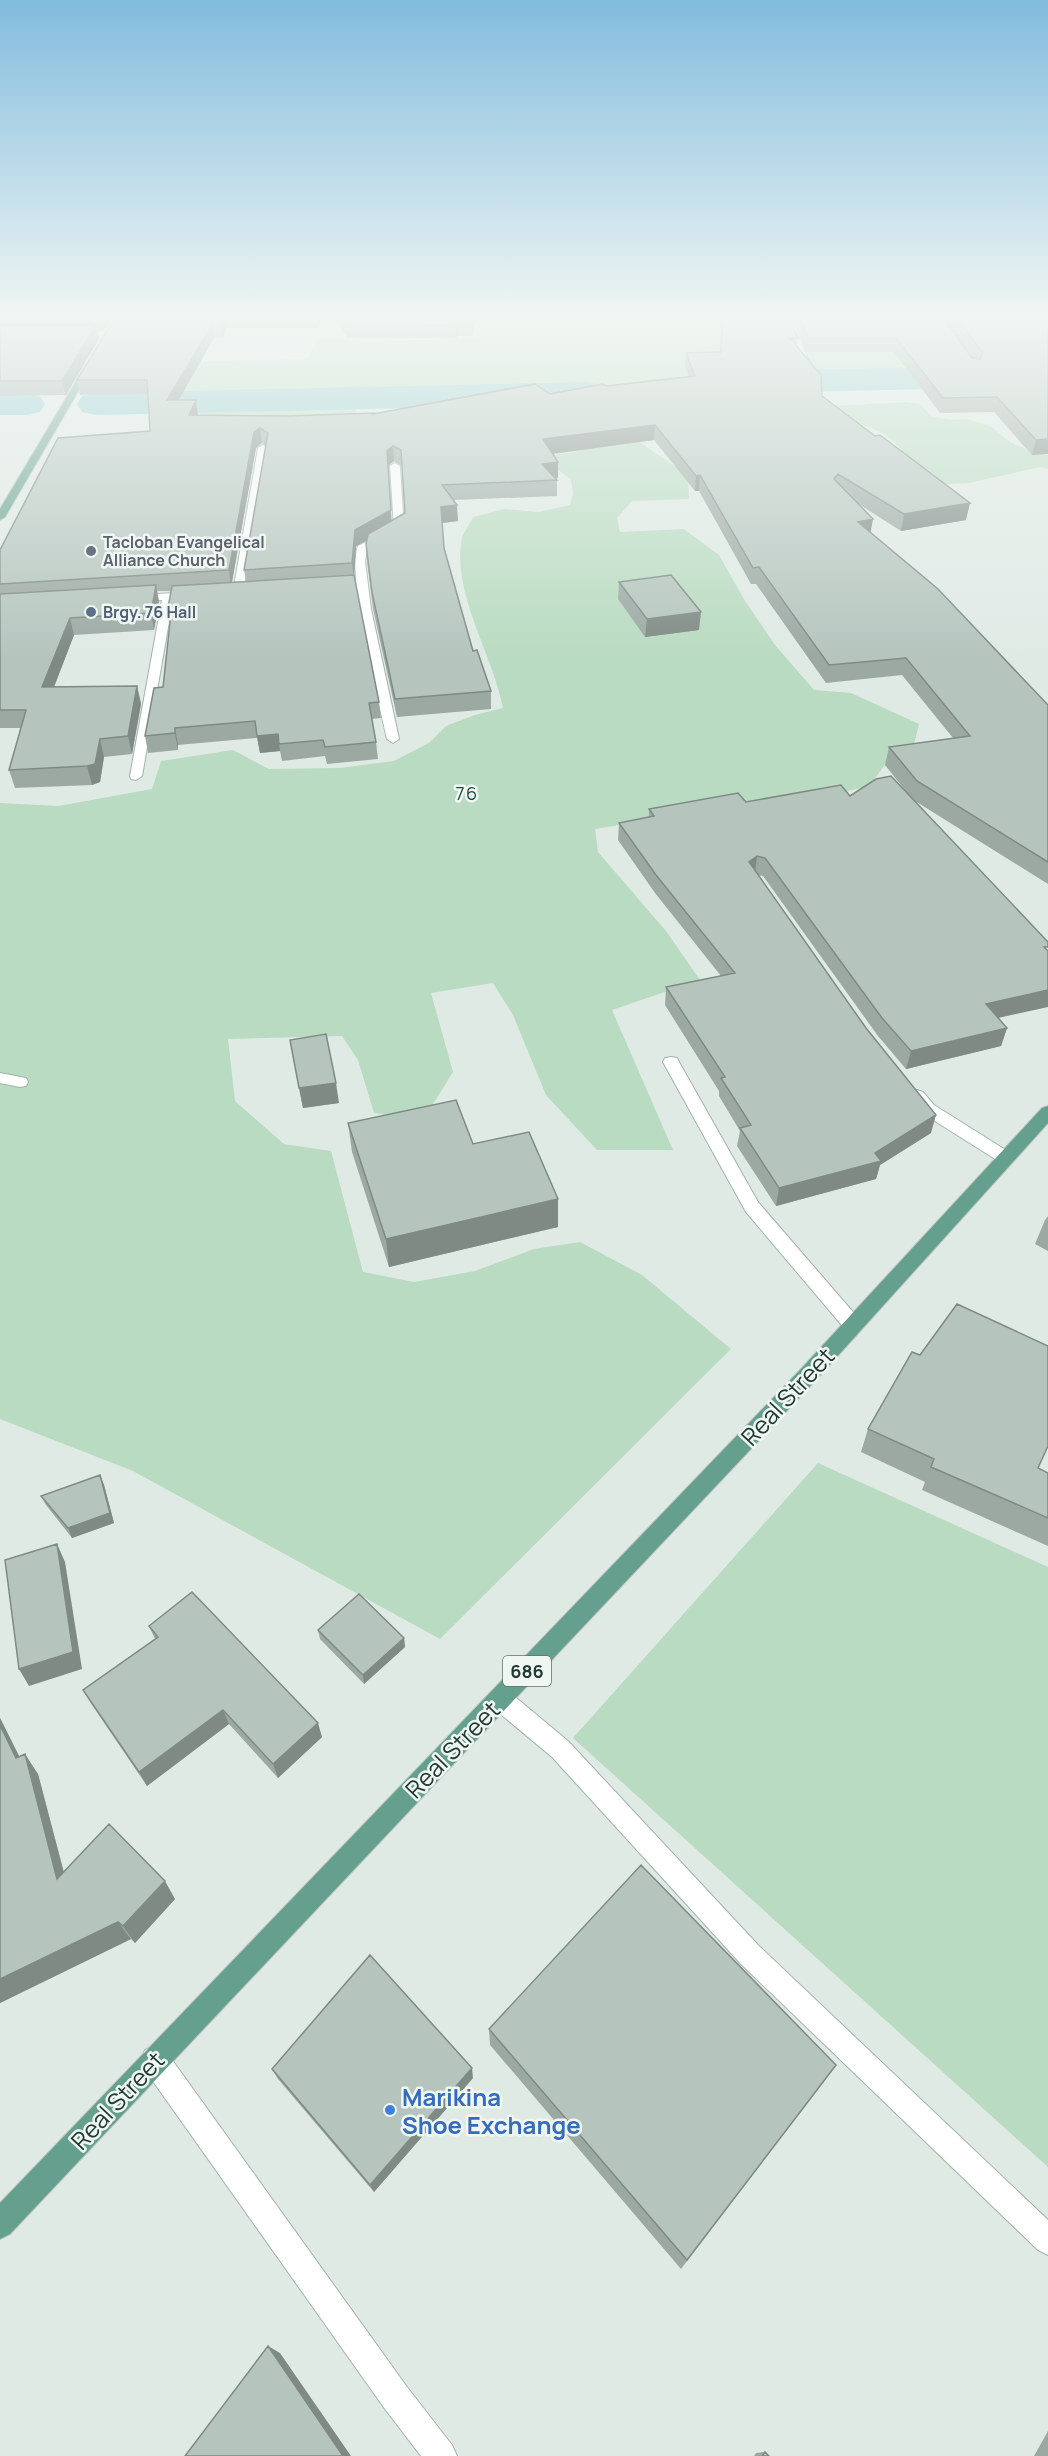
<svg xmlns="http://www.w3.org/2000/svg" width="1048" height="2456" font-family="Manrope,sans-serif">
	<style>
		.green { fill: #b9dbc1 }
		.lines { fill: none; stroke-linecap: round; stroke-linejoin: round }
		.stream { stroke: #89c7ce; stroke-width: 14 }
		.river { fill: #89c7ce; fill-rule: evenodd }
		.minor-casing { stroke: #a3b2ac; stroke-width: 2 }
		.major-casing { stroke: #bcc4c2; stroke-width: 2 }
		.minor { fill: #fff; fill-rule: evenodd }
		.major { fill: #659f8d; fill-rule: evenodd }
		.wall { fill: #9ca9a3; fill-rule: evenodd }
		.shaded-wall { fill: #7f8a85 }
		.building { fill: #b5c5be; stroke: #7f8a85; stroke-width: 1.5 }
		.worship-dot { fill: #6b7280; stroke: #f0f7f3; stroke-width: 2 }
		.service-dot { fill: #5c6f8a; stroke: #f0f7f3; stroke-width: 2 }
		.shop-dot { fill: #3f7fe0; stroke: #f0f7f3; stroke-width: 2 }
		.labels { text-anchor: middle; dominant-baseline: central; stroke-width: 5; stroke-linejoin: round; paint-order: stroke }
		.far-worship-label { font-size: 16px; font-weight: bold; fill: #5b616d; stroke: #f0f7f3; text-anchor: start }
		.far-service-label { font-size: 16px; font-weight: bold; fill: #4e5e75; stroke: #f0f7f3; text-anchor: start }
		.far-quarter-label { font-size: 18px; letter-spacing: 1.5px; fill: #1e4b3e; stroke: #f0f7f3 }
		.shield { fill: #f0f7f3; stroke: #5f736c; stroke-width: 1.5 }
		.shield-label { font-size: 18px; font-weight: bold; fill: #213a32 }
		.near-street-label { font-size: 24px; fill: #213a32; stroke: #f0f7f3 }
		.near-shop-label { font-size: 24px; font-weight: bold; fill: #366cbe; stroke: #f0f7f3; text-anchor: start }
	</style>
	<rect width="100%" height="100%" fill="#e0eae5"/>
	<path class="green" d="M481,314H933V378L783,380L507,399L356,406V420L202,421L200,412L204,397H161L177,362L308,359L317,339L339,337L354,342H380L478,337L483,328Z
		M906,402L920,404L931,416L951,420L968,419L992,427L1010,442L1038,455H1048V469L1040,467L969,483L925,485C915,468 903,448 887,436C868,423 851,427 834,406Z
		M632,437L688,475L689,499L632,501L617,518L620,532L684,529L719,555L745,601L775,645L814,690L851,693L919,724L912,753L885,765L869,786L796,803L744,805L595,829L598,852L666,931L700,980L612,1010L673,1150H597L546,1095L513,1015L493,983L431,993L453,1072L423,1120L374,1113L358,1060L342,1036L228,1039L235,1101L284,1144L331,1151L363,1272L414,1282L475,1271L534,1249L580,1242L642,1275L731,1349L440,1639L133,1471L0,1419V803L58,806L152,789L161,761L233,750L269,769L340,768L394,761L429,743L446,726L475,715L503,708C493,655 451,592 462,538C464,531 470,524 473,517L504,509L539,512L570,505L573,494L571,479L539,457L581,451L578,440Z
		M818,1463L1048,1567V2167L573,1738Z"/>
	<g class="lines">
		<path class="stream" d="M26,404H28
			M92,404H96"/>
		<path class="river" d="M1048,360V382L933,389L710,394L697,391L691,383L697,375L710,372L933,367Z
			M587,382L600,385L606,393L600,401L587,404L96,415L82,412L77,404L82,396L96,393Z
			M0,393H26L40,396L45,404L40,412L26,415H0Z"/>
		<defs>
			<path id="minor" d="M783,314H790L789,317L809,361L802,359L781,317Z
				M263,445L268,448L243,592L238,595L233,592L258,448Z
				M395,463L400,466L404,529L367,549L365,561L371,609L399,739L393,743L387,739C379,701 346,576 358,546L394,528L390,466Z
				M195,592L199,593V597L173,599L142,776L136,780L131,779L130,776L162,600L136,601L131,598L136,595Z
				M671,1057L677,1058L679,1062L758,1202L859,1319L862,1324L859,1329L852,1332L845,1329L746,1212L663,1062L665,1058Z
				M0,1073L26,1078L28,1082L26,1086L20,1087L0,1083Z
				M917,1090L923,1092L934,1105L1012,1154L1015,1158L1012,1162H1000L922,1113L909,1096L911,1092Z
				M500,1688L508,1691L568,1741L759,1946L1048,2220V2255L1038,2250L741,1964L552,1757L492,1707L488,1699L492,1691Z
				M155,2046L165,2050L407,2387L452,2445L457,2456H421L385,2409L145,2070L141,2060L145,2050Z"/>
			<path id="major" d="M89,364L93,366L5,517L0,520V509L85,366Z
				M1048,1106V1123L815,1381L10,2234L0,2239V2203L801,1369L1042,1108Z"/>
		</defs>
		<use href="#minor" class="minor-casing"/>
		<use href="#major" class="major-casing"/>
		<use href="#minor" class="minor"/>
		<use href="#major" class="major"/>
	</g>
	<path class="wall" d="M0,314H114L104,331H98L99,339L66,395L0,396Z
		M117,314H322L318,328H226L223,338H214L178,400L198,415L288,416L374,414L550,394L606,386L689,377L685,367L686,353L720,352L722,320H765L763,314H786L798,338L797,346L822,396L966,520L901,531L857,503L870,532L1048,705V884L915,801L998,1018L1007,1028L1001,1046L906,1069L878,1036L763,876L757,875L931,1133L880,1165L876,1179L776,1206L737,1146L740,1131L719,1096V1091L665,1005L666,987L721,976L655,893L618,840L619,823L649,817V809L908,794L885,765L889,747L953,738L902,675L826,683L756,584H751L699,491H695L654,440L553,454L558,462V478H556L557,480V496L453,500L458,521L442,523L444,548L473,651L491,691V709L397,717L373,609L367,561L366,544L367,540L356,546L354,576L379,702L381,718L372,719L376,742L378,759L327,764L325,756L282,761L280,751L260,753L257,738L178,745V750L148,753L145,736L163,687L170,627L167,613L171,591H157L159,602L154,630L74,635L54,687L137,686L141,704L132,754L104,757L100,782L92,785L15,788L9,770L21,728H0V550L150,431L148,394L80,395L77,380ZM262,443L266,446L244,570L246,581L232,582L256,448ZM394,461L402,466L405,513L391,521L388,466Z
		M334,314H477L472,336H457L456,338H347Z
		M792,314H941L973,358L941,314H1048V454L1032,455L994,412L940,413L894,352H807L791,317Z
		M619,582L699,630L645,637L618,599Z
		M290,1040L339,1103L303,1108Z
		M348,1123L473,1144L558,1199V1227L389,1267L352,1152Z
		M1048,1216V1251L1035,1244L1045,1220Z
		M868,1429L1038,1468L1048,1473V1546L922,1490L925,1482L861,1452Z
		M100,1475L104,1485L114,1523L72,1538L46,1505L41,1496Z
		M149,1626L322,1737L278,1778L229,1724L147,1786L92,1705L83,1690L155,1639Z
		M318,1630L404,1638L405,1647L364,1684L320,1639Z
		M0,1718L19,1756L38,1774L64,1872L175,1899L135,1943L131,1939L0,2003Z
		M489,2029L826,2079L681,2269L490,2045Z
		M272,2069L473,2078L374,2192L278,2079Z
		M1048,2431V2456H1034Z
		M765,2452L769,2456H754L756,2453Z"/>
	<path class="shaded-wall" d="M103,314H114L104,331L102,317Z
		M316,314H322L318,328Z
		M474,314H477L472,336V322Z
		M224,315L226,328L223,338L221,324Z
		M457,322V336L456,338V325Z
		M96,325L99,339L66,395L62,381Z
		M212,325L214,338L170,415L167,400Z
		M196,400L198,415H189Z
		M655,425L654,440L543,455V439Z
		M260,428L262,443L256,448L231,587L229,570L254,432Z
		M1048,439V454L1032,455L1036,440Z
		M393,446L394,461L388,466L392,527L356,546L354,580L352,563L355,530L387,451Z
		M558,462V478L542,479V464Z
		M700,475L699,491H695L696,476Z
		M970,503L966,520L901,531L904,514Z
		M457,505L458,521L442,523L441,507Z
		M873,519L870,536L858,522Z
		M156,585L159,602L154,630L151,613Z
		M701,612L699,630L645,637L647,619Z
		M70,618L74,635L47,705L42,687Z
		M137,686L141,704L132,754L128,736Z
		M175,728L178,745V750L175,733Z
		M278,734L280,751L260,753L257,736Z
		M100,739L104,757L100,782L92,785L87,766Z
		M757,856L755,874L749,862Z
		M1048,990V1007L980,1022L986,1004Z
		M1007,1028L1001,1046L906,1069L911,1051Z
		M336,1083L339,1103L303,1108L299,1088Z
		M936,1115L931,1133L880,1165L876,1179L776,1206L779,1188L875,1153Z
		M558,1199V1227L389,1267L386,1239Z
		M100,1475L104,1485L114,1523L72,1538L68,1528Z
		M57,1544L65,1562L82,1669L29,1686L19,1669Z
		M404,1638L405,1647L364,1684L363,1675Z
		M223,1710L229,1724L147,1786L139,1772Z
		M0,1718L30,1778L16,1758L0,1725Z
		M318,1723L322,1737L278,1778L273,1764Z
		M25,1754L38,1774L70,1897L57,1879Z
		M165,1881L175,1899L135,1943L123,1926Z
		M118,1922L131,1939L0,2003V1979Z
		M472,2068L473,2078L374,2192L370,2185Z
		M268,2346L280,2353L351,2456H343Z"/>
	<path class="building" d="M0,314H103L102,317L0,319Z
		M117,314H304L224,315L221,324L212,325L167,400H196L189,415L288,416L374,413L373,414L535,384L550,394L603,384L606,386L695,376L686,353L721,352L722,320H772L769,314H786L798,338H790L821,375L822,396L875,436L880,435L970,503L904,514L838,474L834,479L873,519L858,522L938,589L1048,705V862L917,781L889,747L970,736L906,658L829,665L759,567L753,568L700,475L696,476L655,425L543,439L558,462L542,464L557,480L442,485L457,505L441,507L444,548L473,651L477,650L491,691L395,699L372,592L366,544L368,534L405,513L401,450L393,446L387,451L391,510L355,530L352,563L244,570L268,433L260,428L254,432L229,570L0,584V550L58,438L150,431L147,380H77Z
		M340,314H474L472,322H457L456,325L345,324Z
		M798,314H941L972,358L980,359L983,353L954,314H1048V320L1038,318L1048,324V439L1036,440L997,397L943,398L896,338H809Z
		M96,325L62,381H0V326Z
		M354,575L379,702L369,703L376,742L325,747L323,740L279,744L278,734L257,736L255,721L175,728V733L145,736L154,688L163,687L171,613H167L172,586Z
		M671,575L701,612L647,619L619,582Z
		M156,585L151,613L70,618L42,687L137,686L128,736L100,739L95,764L87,766L9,770L26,710H0V594Z
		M891,776L1048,942V947H1044L1048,951V990L986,1004L1007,1028L911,1051L882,1018L765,858L757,856L749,862L752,866L866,1028L936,1115L875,1153L881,1161L779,1188L740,1128L751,1125L721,1078L725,1077L666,987L735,973L656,875L619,823L654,816L649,809L738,793L746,802L841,785L850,796L876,779Z
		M326,1034L336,1083L299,1088L290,1040Z
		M456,1100L473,1144L529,1132L558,1199L386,1239L348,1123Z
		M957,1304L1048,1346V1446L1038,1468L1048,1473V1518L931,1467L934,1459L868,1429L912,1352L920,1355Z
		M100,1475L110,1513L68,1528L41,1496Z
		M57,1544L73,1652L19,1669L5,1560Z
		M192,1592L318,1723L273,1764L223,1710L139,1772L83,1690L158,1637L149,1626Z
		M359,1594L404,1638L363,1675L318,1630Z
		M0,1725L16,1758L25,1754L57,1879L109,1824L165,1881L123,1926L118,1922L0,1979Z
		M641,1865L836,2065L687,2260L489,2029Z
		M370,1955L472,2068L370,2185L272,2069Z
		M268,2346L343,2456H185Z
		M765,2452L769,2456H762Z"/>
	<linearGradient id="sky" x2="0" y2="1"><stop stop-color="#82bcde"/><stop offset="0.48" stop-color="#f1f6f3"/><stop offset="1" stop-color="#f1f6f3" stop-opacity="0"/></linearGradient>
	<rect width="1048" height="658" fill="url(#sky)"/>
	<circle class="worship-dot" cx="91" cy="551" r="6"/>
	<circle class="service-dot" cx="91" cy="612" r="6"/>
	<circle class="shop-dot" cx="390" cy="2110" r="6"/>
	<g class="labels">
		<g class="far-worship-label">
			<text x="103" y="542">Tacloban Evangelical<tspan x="103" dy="18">Alliance Church</tspan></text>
		</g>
		<g class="far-service-label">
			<text x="103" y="612">Brgy. 76 Hall</text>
		</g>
		<g class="far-quarter-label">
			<text x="467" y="793">76</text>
		</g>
		<rect class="shield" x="503" y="1656" width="48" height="30" rx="4.5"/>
		<g class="shield-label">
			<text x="527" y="1671">686</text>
		</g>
		<g class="near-street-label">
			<text transform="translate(787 1396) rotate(-47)">Real Street</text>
			<text transform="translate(452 1749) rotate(-46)">Real Street</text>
			<text transform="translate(117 2100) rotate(-47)">Real Street</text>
		</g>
		<g class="near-shop-label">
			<text x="402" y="2096">Marikina<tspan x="402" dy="28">Shoe Exchange</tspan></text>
		</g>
	</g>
</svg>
